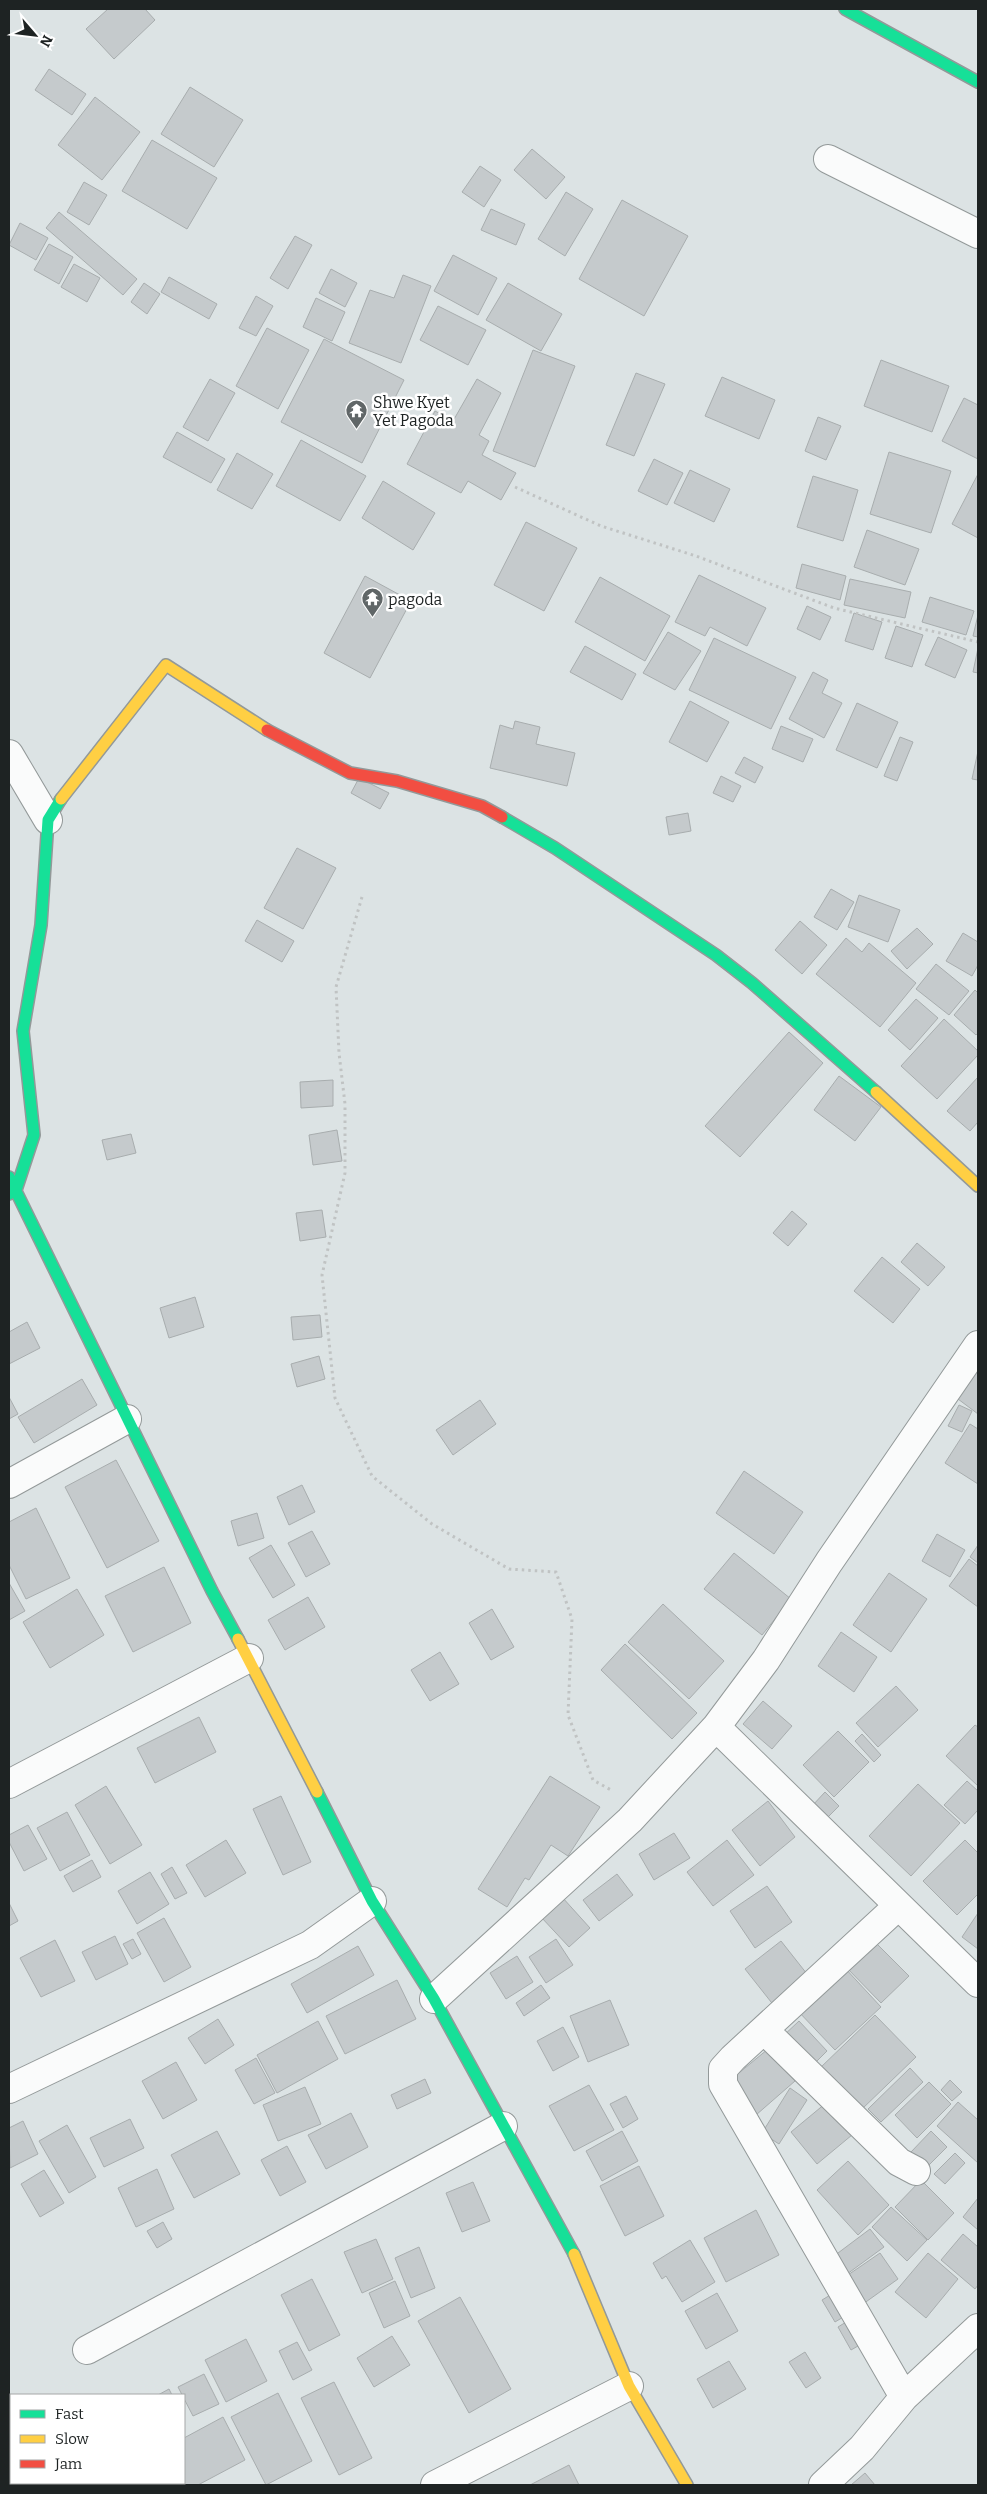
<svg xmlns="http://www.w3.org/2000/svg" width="987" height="2494" font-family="Bitter,serif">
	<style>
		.building { fill: #c5cacc; stroke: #a8adae }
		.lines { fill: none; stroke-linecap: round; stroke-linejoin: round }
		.street-casing { stroke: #939999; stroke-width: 30 }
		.fast-casing { stroke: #939999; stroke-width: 14 }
		.slow-casing { stroke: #939999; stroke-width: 14 }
		.jam-casing { stroke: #939999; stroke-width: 14 }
		.path { stroke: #c0c3c3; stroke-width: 3; stroke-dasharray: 2.5 4; stroke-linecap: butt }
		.street { stroke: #fafbfb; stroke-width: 28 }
		.fast { stroke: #16e098; stroke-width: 11 }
		.slow { stroke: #ffcf43; stroke-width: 11 }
		.jam { stroke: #f24e42; stroke-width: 11 }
		.rail-casing { stroke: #c5c7c7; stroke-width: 5.5 }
		.rail { stroke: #fff; stroke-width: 4; stroke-dasharray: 11; stroke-linecap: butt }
		.labels { text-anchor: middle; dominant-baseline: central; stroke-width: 5; stroke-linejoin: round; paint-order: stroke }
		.poi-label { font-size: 16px; fill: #1e2323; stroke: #fff; text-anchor: start }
	</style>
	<rect width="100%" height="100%" fill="#dce3e4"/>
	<path class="building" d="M108,9H145L155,20L114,59L86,29Z
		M49,69L86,94L72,115L35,90Z
		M190,87L243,120L214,167L161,134Z
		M95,97L140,132L102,180L58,145Z
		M152,140L217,178L187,229L122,191Z
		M532,149L565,177L546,199L514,170Z
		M480,166L501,180L484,207L462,192Z
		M84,182L107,195L89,225L67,212Z
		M566,192L593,209L565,256L538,239Z
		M622,200L688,236L644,316L579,279Z
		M491,209L525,224L516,245L481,230Z
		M59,212L137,279L123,295L46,228Z
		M20,223L48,238L36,260L9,245Z
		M295,236L312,245L288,289L270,278Z
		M49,244L73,257L59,284L34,270Z
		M453,255L497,278L478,315L434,291Z
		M74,264L100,278L87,302L61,287Z
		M331,269L357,283L345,307L319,293Z
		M403,275L431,286L401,363L349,343L370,290L394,298Z
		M169,277L217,304L209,319L161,292Z
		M144,283L160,294L147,314L131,302Z
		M508,283L562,314L541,351L486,320Z
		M256,296L273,306L256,336L239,328Z
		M316,298L345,312L332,341L303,327Z
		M438,306L486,330L468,365L420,340Z
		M267,328L309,350L278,409L236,386Z
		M324,339L404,380L362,463L281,422Z
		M533,350L575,366L535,467L493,451Z
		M881,360L949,386L932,432L864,406Z
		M636,373L665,384L634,456L606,445Z
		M722,377L775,400L759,439L705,416Z
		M210,379L235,393L208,441L183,427Z
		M477,379L501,393L479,435L489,441L482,455L516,473L501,500L468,481L461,493L407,464L435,411L453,421Z
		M964,398L978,405V459L942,441Z
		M818,417L841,426L826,460L805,451Z
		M177,432L225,459L211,483L163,457Z
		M301,440L366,476L340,521L276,486Z
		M889,452L951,471L931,533L870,514Z
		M237,453L273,474L252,509L217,490Z
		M654,459L683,473L667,505L638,491Z
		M690,470L730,489L714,522L674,503Z
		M978,474V538L952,524Z
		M813,476L858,490L843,541L797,527Z
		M383,481L435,513L413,550L362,518Z
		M526,522L577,548L544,611L494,585Z
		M867,530L919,549L905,585L854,567Z
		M802,564L846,576L840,600L796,588Z
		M699,575L766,608L747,646L710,627L705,636L675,622Z
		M365,576L411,601L370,678L324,653Z
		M600,577L670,616L645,661L575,622Z
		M850,579L911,592L905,618L844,605Z
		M930,597L974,611L966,635L922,622Z
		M807,606L831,617L820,640L797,629Z
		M854,613L882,622L873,650L845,641Z
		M978,615V637L973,636Z
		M896,626L923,635L912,667L885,658Z
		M668,632L701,651L675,690L643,673Z
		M938,637L967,650L955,678L925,665Z
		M714,638L796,677L771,729L689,690Z
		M585,646L636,674L622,700L570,672Z
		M978,648V673L973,672Z
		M813,672L828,680L822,693L842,703L824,738L789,719Z
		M690,701L729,722L707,762L669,742Z
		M857,703L898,722L877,768L836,750Z
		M515,721L540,727L536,744L575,753L567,786L490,768L500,725L513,729Z
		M781,726L813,739L803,762L772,749Z
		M900,737L913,742L897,781L884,776Z
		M978,751V780L972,779Z
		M744,757L763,767L755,783L735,773Z
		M721,776L741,786L733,802L713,793Z
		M359,778L389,793L380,809L351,793Z
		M688,813L691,831L669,835L666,817Z
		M297,848L336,868L303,929L264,908Z
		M831,889L854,902L837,930L814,917Z
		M859,895L900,910L888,942L848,927Z
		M257,920L294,941L282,962L245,941Z
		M800,921L827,945L802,974L775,950Z
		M917,928L933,944L907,969L891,951Z
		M963,933L978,942V965L972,976L946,961Z
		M846,938L862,952L869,943L916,983L880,1027L816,974Z
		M936,964L969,991L949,1015L916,989Z
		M975,990L978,993V1033L976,1035L954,1015Z
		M916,999L938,1018L910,1050L888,1030Z
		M944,1019L978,1051V1055L937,1099L901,1066Z
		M789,1032L823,1063L740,1157L705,1126Z
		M839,1076L881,1107L855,1141L814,1110Z
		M978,1077V1122L970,1131L947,1111Z
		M333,1080V1106L301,1108L300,1082Z
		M337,1130L342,1161L313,1165L309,1135Z
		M131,1134L136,1153L107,1160L102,1140Z
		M322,1210L326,1237L300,1241L296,1213Z
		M792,1211L807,1224L788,1246L773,1233Z
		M917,1243L945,1267L928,1286L901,1262Z
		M882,1257L920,1289L893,1323L854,1291Z
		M195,1297L204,1327L169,1338L160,1308Z
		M320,1315L322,1337L293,1340L291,1317Z
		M27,1322L40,1348L9,1364V1332Z
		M319,1356L325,1379L297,1387L291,1364Z
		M978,1356V1414L950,1393Z
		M82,1379L97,1405L34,1443L18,1417Z
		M9,1397L18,1414L9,1419Z
		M480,1400L496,1424L453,1455L436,1430Z
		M959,1405L972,1411L962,1432L948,1426Z
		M970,1424L978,1429V1484L945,1463Z
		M116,1460L159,1541L107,1568L65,1487Z
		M744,1471L803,1512L774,1554L716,1513Z
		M302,1485L315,1512L289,1525L277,1497Z
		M36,1508L70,1578L26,1599L9,1565V1522Z
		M257,1513L264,1538L238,1546L231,1521Z
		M312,1531L330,1564L306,1577L288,1543Z
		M937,1534L965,1550L950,1577L922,1561Z
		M271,1545L295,1585L273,1598L249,1558Z
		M978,1545V1563L970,1557Z
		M734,1553L791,1599L762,1635L704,1589Z
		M969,1559L978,1566V1607L949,1586Z
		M164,1567L191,1623L133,1652L105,1596Z
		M889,1573L927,1599L891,1652L853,1625Z
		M9,1583L25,1611L9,1620Z
		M77,1589L104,1635L50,1668L23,1622Z
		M308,1597L325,1627L285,1650L268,1620Z
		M663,1604L724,1661L689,1699L628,1642Z
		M492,1609L514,1647L491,1660L469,1623Z
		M841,1632L877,1657L854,1692L818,1666Z
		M625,1644L697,1713L672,1739L601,1670Z
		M440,1652L459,1684L430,1701L411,1670Z
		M896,1686L918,1710L878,1747L856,1723Z
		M763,1701L792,1726L772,1749L743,1724Z
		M199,1717L216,1752L155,1783L137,1748Z
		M975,1725L978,1727V1786L946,1756Z
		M838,1731L869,1762L834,1797L803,1765Z
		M862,1734L881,1755L874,1762L855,1741Z
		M550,1776L600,1807L568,1856L551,1845L529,1880L525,1878L507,1907L478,1889Z
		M967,1781L978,1791V1810L965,1824L944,1805Z
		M918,1784L960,1823L911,1876L869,1836Z
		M106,1786L142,1845L110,1864L75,1805Z
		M825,1792L839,1806L826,1819L812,1806Z
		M281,1796L311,1862L283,1875L253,1809Z
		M768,1801L795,1837L760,1866L732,1830Z
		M67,1812L90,1855L60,1871L37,1828Z
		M28,1825L47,1859L24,1871L9,1842V1835Z
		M674,1833L690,1858L654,1880L639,1854Z
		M226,1840L246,1873L205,1897L186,1865Z
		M727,1840L754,1875L713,1906L687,1872Z
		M965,1840L978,1853V1894L957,1915L923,1881Z
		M92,1860L101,1877L73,1892L64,1876Z
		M172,1867L187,1893L175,1899L161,1874Z
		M150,1872L169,1904L137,1924L118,1891Z
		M617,1874L633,1895L599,1921L583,1900Z
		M767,1886L792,1922L755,1948L730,1911Z
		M562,1897L590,1928L569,1947L541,1917Z
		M9,1903L18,1921L9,1926Z
		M978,1913V1949L962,1937Z
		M164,1918L191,1967L164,1982L137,1933Z
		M115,1936L128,1964L96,1980L82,1952Z
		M133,1939L141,1954L132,1959L123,1944Z
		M556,1939L573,1965L546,1983L529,1957Z
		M872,1939L909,1976L881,2003L845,1966Z
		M55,1940L75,1981L41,1997L20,1958Z
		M781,1941L811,1979L775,2007L745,1969Z
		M358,1946L374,1975L307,2013L291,1984Z
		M517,1956L533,1982L506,1999L490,1973Z
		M844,1967L881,2007L835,2050L797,2010Z
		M397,1980L416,2019L345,2054L326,2016Z
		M541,1985L550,1998L524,2016L516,2003Z
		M610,2000L629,2045L588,2062L570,2016Z
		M875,2015L916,2057L861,2110L820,2068Z
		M218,2019L234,2045L205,2064L188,2038Z
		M318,2021L338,2059L277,2093L257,2055Z
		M799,2021L827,2051L811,2067L782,2037Z
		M563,2027L579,2057L553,2071L537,2041Z
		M768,2049L795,2081L756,2115L728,2082Z
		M256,2058L275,2093L254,2104L235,2070Z
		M176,2062L197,2100L163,2119L142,2081Z
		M910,2068L923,2082L881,2122L868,2109Z
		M425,2079L431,2093L397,2109L391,2095Z
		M950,2080L962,2092L952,2101L941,2090Z
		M929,2082L951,2104L917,2138L895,2115Z
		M589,2085L614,2130L574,2151L549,2106Z
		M305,2087L321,2124L278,2141L263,2105Z
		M790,2088L807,2100L779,2144L762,2133Z
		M626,2096L638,2119L623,2128L610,2104Z
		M958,2102L978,2120V2163L937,2126Z
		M826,2103L852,2135L817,2164L791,2132Z
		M351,2113L368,2147L326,2169L308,2135Z
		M130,2119L144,2148L104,2167L90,2138Z
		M23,2121L38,2154L10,2168L9,2128Z
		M67,2125L96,2177L69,2193L39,2141Z
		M217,2131L240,2174L194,2198L171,2155Z
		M622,2131L638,2161L602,2181L586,2151Z
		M931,2131L947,2147L926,2168L911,2152Z
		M287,2146L306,2182L280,2196L261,2160Z
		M955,2153L965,2163L945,2184L934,2174Z
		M848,2161L889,2205L858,2235L817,2190Z
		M639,2166L664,2216L625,2236L600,2186Z
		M157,2169L174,2209L136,2227L118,2188Z
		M44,2170L64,2203L40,2217L21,2184Z
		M921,2180L954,2213L928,2240L895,2207Z
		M473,2182L490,2221L462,2232L446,2193Z
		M978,2198V2230L963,2217Z
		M891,2207L927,2240L907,2261L872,2227Z
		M756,2210L779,2255L726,2282L704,2238Z
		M163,2222L172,2239L157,2248L147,2231Z
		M870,2229L884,2247L843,2277L830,2259Z
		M963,2234L978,2247V2285L975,2289L941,2260Z
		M376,2239L393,2279L362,2293L344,2252Z
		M690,2240L715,2282L682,2302L666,2276L662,2279L653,2263Z
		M419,2247L435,2288L411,2298L395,2258Z
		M880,2253L898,2279L863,2304L845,2277Z
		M928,2253L958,2279L926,2318L895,2292Z
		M312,2279L340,2335L309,2351L281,2295Z
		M395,2281L410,2316L384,2328L369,2293Z
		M717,2293L738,2331L706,2349L685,2311Z
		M832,2294L845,2316L835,2322L822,2300Z
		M460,2297L511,2389L469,2413L418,2321Z
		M851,2319L865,2342L851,2350L838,2327Z
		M392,2336L410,2365L374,2387L357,2358Z
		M246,2339L267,2381L226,2402L205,2360Z
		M297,2342L312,2370L293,2380L279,2351Z
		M805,2352L821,2378L806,2388L789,2362Z
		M729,2361L746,2389L713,2408L697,2379Z
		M204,2374L219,2404L193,2416L178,2387Z
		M334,2382L372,2458L339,2475L301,2398Z
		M169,2389L172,2395H158Z
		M278,2393L312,2461L266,2485L231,2417Z
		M223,2417L245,2460L198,2485H180L179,2483H184V2438Z
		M569,2465L579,2485H530Z
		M865,2473L875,2485H851Z"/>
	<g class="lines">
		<defs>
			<path id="street" d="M828,159L978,234
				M9,754L48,820
				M9,1484L127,1419
				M716,1727L978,1983
				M9,1784L249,1658
				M898,1906L733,2058L723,2069V2084L904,2397
				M434,1999L630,1820L716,1727L766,1660L829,1562L978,1345
				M764,2030L899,2162L916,2171
				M9,2089L310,1945L372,1901
				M87,2350L503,2126
				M435,2485L629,2386
				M823,2485L862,2448L904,2397L978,2328"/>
			<path id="fast" d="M845,9L978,82
				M502,817L555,848L716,955L752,983L876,1092
				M9,1177L212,1591L238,1639
				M9,1194L16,1190L34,1135L23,1031L41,925L48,820L61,799
				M317,1792L372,1901L434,1999L574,2254"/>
			<path id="slow" d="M61,799L166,665L267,730
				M876,1092L978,1186
				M238,1639L317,1792
				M574,2254L629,2386L687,2485"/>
			<path id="jam" d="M267,730L350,773L397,781L482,806L502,817"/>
		</defs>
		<use href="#street" class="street-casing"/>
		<use href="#fast" class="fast-casing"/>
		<use href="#slow" class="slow-casing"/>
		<use href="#jam" class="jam-casing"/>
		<path class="path" d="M515,487L601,526L696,556L834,608L978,642
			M362,897L336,987L339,1053L345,1104V1173L322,1275L335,1398L372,1476L432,1524L509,1569L556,1572L572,1619L568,1715L593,1780L611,1790"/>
		<use href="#street" class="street"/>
		<use href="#fast" class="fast"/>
		<use href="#slow" class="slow"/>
		<use href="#jam" class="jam"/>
		<defs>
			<path id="rail" d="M9,2396L11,2401
				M56,2483L58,2485"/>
		</defs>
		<use href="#rail" class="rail-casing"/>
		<use href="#rail" class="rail"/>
	</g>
	<defs>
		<symbol id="temple-pin" viewBox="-11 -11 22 30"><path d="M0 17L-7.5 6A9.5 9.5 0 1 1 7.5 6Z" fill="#606667" stroke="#fff"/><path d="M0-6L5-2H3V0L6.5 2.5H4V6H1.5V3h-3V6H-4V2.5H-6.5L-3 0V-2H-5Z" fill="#fff"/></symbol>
	</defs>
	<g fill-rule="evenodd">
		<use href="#temple-pin" x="344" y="398" width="25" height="34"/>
		<use href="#temple-pin" x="360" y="586" width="25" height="34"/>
	</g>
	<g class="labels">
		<g class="poi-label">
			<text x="373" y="402">Shwe Kyet<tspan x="373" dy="18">Yet Pagoda</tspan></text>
			<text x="388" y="599">pagoda</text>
		</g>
	</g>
	<rect width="987" height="2494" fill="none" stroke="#1e2323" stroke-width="20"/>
	<rect x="10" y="2394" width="175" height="90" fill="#ffffff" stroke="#a5a7a7"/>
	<rect x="20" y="2410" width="25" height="8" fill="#16e098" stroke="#a5a7a7"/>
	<text x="55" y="2419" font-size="15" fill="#1e2323">Fast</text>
	<rect x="20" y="2435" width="25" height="8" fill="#ffcf43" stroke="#a5a7a7"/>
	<text x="55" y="2444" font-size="15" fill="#1e2323">Slow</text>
	<rect x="20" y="2460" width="25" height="8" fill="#f24e42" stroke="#a5a7a7"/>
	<text x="55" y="2469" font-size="15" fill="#1e2323">Jam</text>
	<g transform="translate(35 35) rotate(118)" stroke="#ffffff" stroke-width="4" paint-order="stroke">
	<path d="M0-4L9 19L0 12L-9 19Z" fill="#1e2323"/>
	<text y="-8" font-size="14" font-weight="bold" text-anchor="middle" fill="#1e2323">N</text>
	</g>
</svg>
